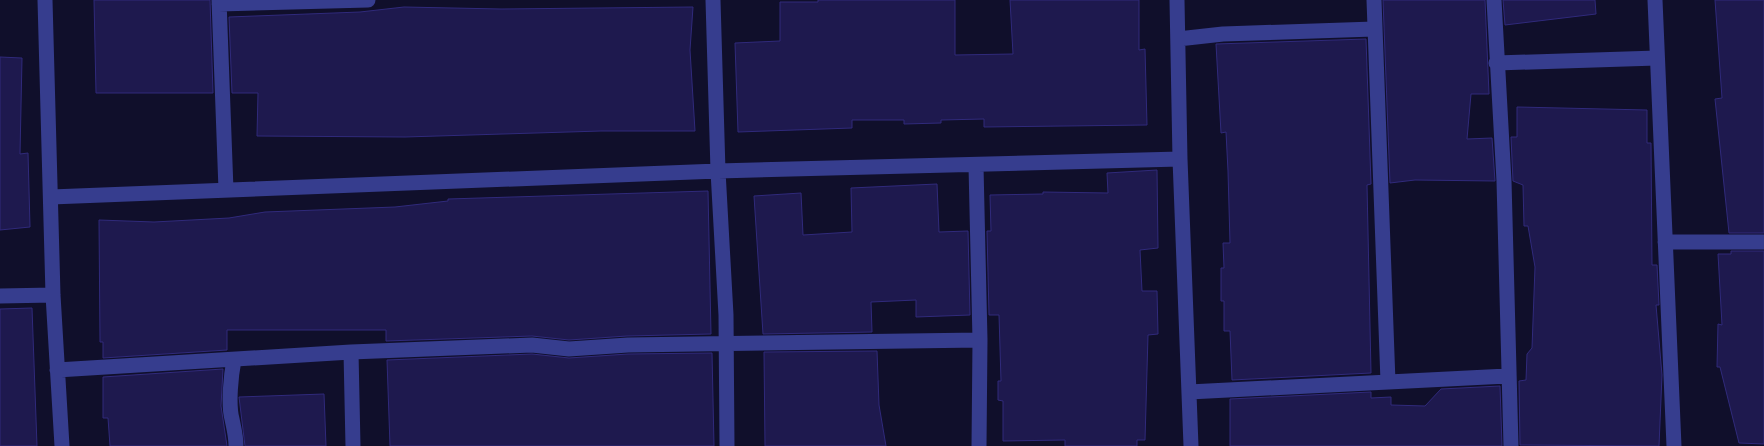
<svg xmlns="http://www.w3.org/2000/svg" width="1764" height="446" font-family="Figtree,sans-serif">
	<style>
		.building { fill: #1e194e; stroke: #302a7b }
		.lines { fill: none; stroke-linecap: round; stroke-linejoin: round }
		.minor { stroke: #363d8e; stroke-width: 15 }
	</style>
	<rect width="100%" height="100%" fill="#100f2b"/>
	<path class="building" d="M94,0H210L213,93H96Z
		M818,0H955V55L1013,54L1010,0H1139V50L1145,49L1147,125L984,127V119L941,120V123L904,124V120H852V128L738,132L735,43L780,41V2H818Z
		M1383,0H1485L1489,94H1471L1467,139L1492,138L1495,181L1415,180L1390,183Z
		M1503,0H1595L1596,14L1505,25Z
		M1715,0H1764V233H1729L1715,99L1722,98Z
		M404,7L501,9L693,7L690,50L695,131H601L405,137L257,136L258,93H232L229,17L360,12Z
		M1366,39L1371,184L1367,185L1371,373L1232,380L1230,331H1224V301H1221V268H1224L1223,243H1230L1228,171L1226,132L1221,133L1216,44Z
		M0,57L22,58L20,154L28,153L30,227L0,230Z
		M1517,107L1647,110V143H1651L1652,265H1657L1659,305H1656L1662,375L1659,446L1520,445L1519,381L1526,380L1527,354L1532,348L1535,267L1528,226H1524L1523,185L1513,181L1511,137H1517Z
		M1157,170L1158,248L1140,250L1142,291H1157L1158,334L1148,335L1145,440H1137V446H1065V440L1003,441V401L998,400V381H1001L999,315H989L987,231H991L990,195L1043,194V192L1108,193L1107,173Z
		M937,184L939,232L968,231L970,315L916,317V300L871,302L872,332L763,334L754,196L801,193L803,235L852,232L851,188Z
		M708,191L711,334L627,336L569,340L532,336L386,341V330H227V350L103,358V342H100L99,220L154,222L229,218L265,212L395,207L448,201V199Z
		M1731,251H1764V444L1739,443L1720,367H1717L1718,324L1722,325L1718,254H1731Z
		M32,308L37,446H0V309Z
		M877,351L879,405L886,446H765L764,352Z
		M712,353L714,446H390L387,360L532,354L569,358L628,354Z
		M223,369L221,406L227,446H110L108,418H103V377Z
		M1500,386L1502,446H1230V399L1371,392V398L1391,397V405L1425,406L1441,389Z
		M324,394L326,446H245L239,397Z"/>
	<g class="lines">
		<path class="minor" d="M45,0L53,295L62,446
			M219,0L226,190
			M713,0L718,171L726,315L727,446
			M1177,0L1180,159L1191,446
			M1374,0L1388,382
			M1494,0L1504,181L1511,446
			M1655,0L1674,446
			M219,4L368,0
			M1178,39L1223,34L1374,29
			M1496,63L1657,58
			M976,166L980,340L979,446
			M51,197L718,171L1180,159
			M1665,242H1764
			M0,296L53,295
			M351,352L353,446
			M234,360C231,375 228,404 232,419C234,429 236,436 236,446
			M57,370L351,352L532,345L569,349L628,345L980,340
			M1189,392L1507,376"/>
	</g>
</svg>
